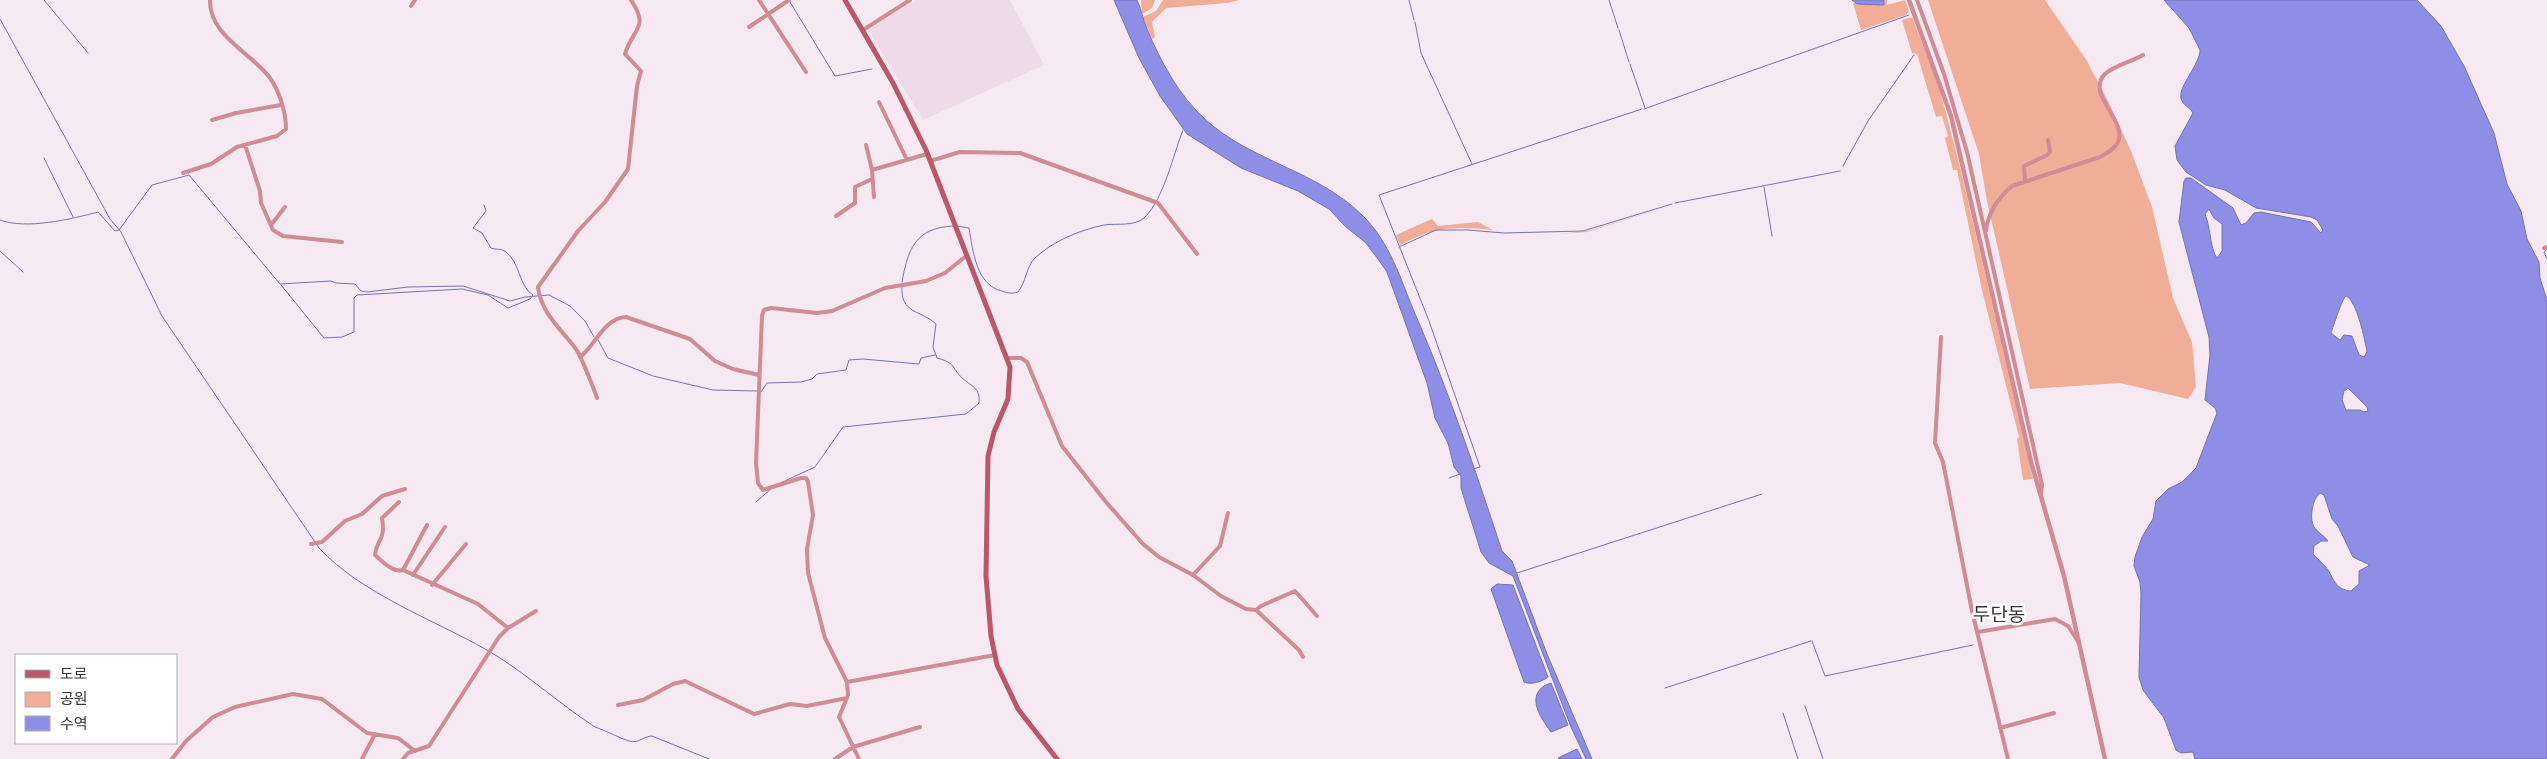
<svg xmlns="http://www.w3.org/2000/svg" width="2547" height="759" font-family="'PT Sans','Noto Sans KR',sans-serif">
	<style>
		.built { fill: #efdbe7 }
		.green { fill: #f0ad97 }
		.water { fill: #8e8ee7; stroke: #7472b2; fill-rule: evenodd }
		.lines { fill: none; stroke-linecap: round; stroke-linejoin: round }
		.stream { stroke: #7472b2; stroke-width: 1 }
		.minor { stroke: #d08b94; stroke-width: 4 }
		.tertiary { stroke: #d08b94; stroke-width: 4.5 }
		.secondary { stroke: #bb576a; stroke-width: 5 }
		.labels { text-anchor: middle; stroke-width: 5; stroke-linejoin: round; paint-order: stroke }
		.quarter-label { font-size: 19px; fill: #373235; stroke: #fff }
	</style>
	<rect width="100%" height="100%" fill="#f6e9f1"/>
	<path class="built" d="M915 0H1010L1044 65 923 120 868 30Z"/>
	<path class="green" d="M1141 0H1155L1152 8 1142 14Z
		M1163 0H1239L1227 3 1166 8 1152 22 1155 37 1152 39 1143 17 1156 11Z
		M1884 0H1887V5L1905 0 1909 11 1906 15 1861 30 1853 3 1884 5Z
		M1928 0H2045L2087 61 2108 101 2131 151 2152 207 2173 298 2192 342 2196 387 2188 399 2120 383 2030 389 1987 201 1979 154Z
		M1912 17 1939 87 1960 167 2033 479 2023 480 2017 439 2019 437 1982 290 1957 170H1953L1945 138 1948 136 1942 116 1936 117 1917 54 1912 53 1902 20Z
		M1673 205 1587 232 1559 234 1588 231Z
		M1432 219 1438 226 1478 222 1493 230C1454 226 1435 226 1400 245L1396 235Z"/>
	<path class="water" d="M1114 0H1137C1141 9 1143 19 1147 29 1161 62 1179 96 1206 120 1251 161 1317 171 1361 214 1391 243 1400 279 1416 316 1449 392 1476 472 1502 551L1512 561 1547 654 1592 759H1586L1571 727 1513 576 1489 563 1481 552 1461 488V476L1454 467 1448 443 1435 418 1427 383 1387 272 1378 259 1365 242 1346 227 1329 209 1298 191 1241 168 1187 134 1160 96 1139 58Z
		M1852 0H1884V5L1857 4Z
		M2164 0H2417L2441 26 2464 66 2494 133 2507 184 2521 211 2527 239 2539 262 2540 278 2547 300V759H2195L2193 752 2181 753 2176 750 2164 718 2143 690 2139 677 2141 594 2140 582 2134 566 2135 557 2142 537 2153 519 2156 501 2168 489 2182 482 2196 468 2217 413 2215 408 2205 400 2210 355 2209 337 2179 222 2184 181 2186 178H2191L2233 208 2241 225 2246 223 2254 213 2261 212 2311 222 2321 233 2323 230 2317 220 2311 217 2256 208 2225 190 2206 185 2186 172 2177 160 2175 146 2193 113C2190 107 2182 105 2181 98 2178 87 2200 64 2200 50L2189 28ZM2209 209 2214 218 2222 224V251L2218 257H2216C2209 242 2211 229 2205 214ZM2346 296C2357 301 2365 340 2367 352L2364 357 2359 355 2352 336 2344 335 2340 340 2331 333C2333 327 2342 299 2346 296ZM2348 388 2367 407 2368 411 2364 412 2360 410H2346L2342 400 2344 391ZM2320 493 2324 495 2332 519 2338 526 2353 557 2370 565 2359 571V584L2351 591C2336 590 2334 580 2328 570 2324 564 2318 559 2313 554L2314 546 2321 541H2328C2325 536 2318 533 2314 527 2309 519 2312 499 2320 493Z
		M1497 584 1513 585 1548 677C1541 682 1532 685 1524 682L1491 589Z
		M1551 683 1568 725 1551 732C1539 716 1524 692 1551 683Z
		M1577 749 1582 759H1559L1558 758Z"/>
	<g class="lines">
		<path class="stream" d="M44 0 88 53
			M1409 0 1414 20
			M1609 0 1618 28
			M790 2 835 76 872 69
			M0 19 110 219 121 232 162 316 319 548C362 594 432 619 487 650 525 672 558 703 595 727 607 731 619 738 629 741 638 744 644 736 652 736L709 759
			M1415 22 1421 53 1472 164
			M1619 30 1629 62
			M1630 64 1645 108
			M1644 109 1909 15
			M44 158 73 217
			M1843 166 1868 121 1914 55
			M1764 187 1772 236
			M1675 203 1840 171
			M0 220C26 230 72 219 98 212L115 231 119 230 152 185 189 175 280 284 331 281 336 283 355 284 361 291 367 292 408 287 463 286 510 301 525 297 549 295 570 306 585 321 594 337
			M957 226 969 228C973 251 976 285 1002 291 1008 293 1012 294 1018 292 1026 282 1026 267 1035 258 1053 241 1080 230 1104 225 1117 223 1135 227 1145 217 1164 198 1173 155 1183 130
			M1399 247 1436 230H1468L1504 233 1583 231 1672 204
			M2547 249 2544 252 2547 259
			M0 251 23 272
			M902 282C908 249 915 228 953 226
			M281 285 324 338 342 337 354 332V298L357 295 462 289 488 295 508 308 530 299 533 295C519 287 520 262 506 252 501 248 496 250 491 248L482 233 473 228 486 211 484 205
			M598 340 608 358 653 376 713 390 757 391
			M761 392 767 383 801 382 812 379 817 374 846 370 849 360 863 359 919 364 921 358 935 355
			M1473 469 1480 467 1429 321 1379 195 1642 109
			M1449 478 1460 474
			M776 485 815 467 843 427 966 414 979 403C981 388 971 386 962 378 951 367 956 363 937 358L933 347 936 324C921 310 900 314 902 286
			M756 502 771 489
			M1517 573 1762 494
			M1812 641 1825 676 1973 645
			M1665 688 1811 641
			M1805 706 1823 759
			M1783 713 1798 759"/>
		<path class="minor" d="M759 0 806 72
			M1917 0 1944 74 1967 152 2042 485 2041 494
			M411 6 415 0
			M749 27 789 0
			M863 30 910 0
			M879 102 907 160
			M212 120 236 113 281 105
			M245 145 260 191 261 203 273 230 283 236 342 242
			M866 145 872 170 874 197
			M930 161 960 152 1020 153 1158 203 1197 254
			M872 170 927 154
			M183 173 211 164 237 147 277 136 286 129C286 111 278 85 265 72 245 50 209 33 210 0
			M2025 181 2024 166 2047 155 2050 152 2048 140
			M836 216 855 203V187L872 179
			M271 225 285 207
			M1986 231C1988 212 1998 198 2012 186L2100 157C2107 153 2115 149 2118 142 2128 121 2085 94 2105 74 2115 65 2131 62 2143 55
			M2544 248 2547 247
			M1941 337 1935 443 1943 462 1972 611 2008 759
			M580 357C595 346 604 318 626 317L690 339 715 361 733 369 759 375
			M1007 358H1021L1027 362 1062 446 1106 502 1143 544 1159 557 1193 575 1221 596 1246 609 1256 610 1299 650 1303 657
			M597 398C594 389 581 356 576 349 561 329 541 313 538 287L578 231 605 202 628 169 637 86 641 71 625 54C633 27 650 29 631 0
			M399 502 382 518C386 542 376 539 375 555 382 561 393 573 403 570L427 525
			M311 544 322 542 345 521 362 514 382 496 405 489
			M403 570 478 604 508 628
			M413 575 445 527
			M1193 575 1220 546 1228 513
			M432 585 466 544
			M1256 610 1261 606 1295 591 1317 616
			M1978 632 2055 619 2068 626 2079 643
			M847 682 995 655
			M618 705 643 700 673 684 685 681 754 714 790 704 807 706 847 698
			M2000 728 2054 713
			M172 759 186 741 213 717 235 707 293 694 322 699 367 733 398 738 415 751
			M362 759 375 734
			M403 759 408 753 429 746 499 637 508 628 536 611
			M835 759 853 747 920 727
			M859 759 839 717 848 695 847 682 825 638 808 573 807 549 813 515 808 482 806 478H801L763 490 758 483 756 463 762 316 764 310 771 308 817 313 832 311 885 288 926 281 945 273 966 256"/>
		<path class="tertiary" d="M1909 0 1951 116 2031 462 2064 576 2105 759"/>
		<path class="secondary" d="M845 0 893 83 926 150 1010 367 1008 399 994 432 988 456 986 576 991 636 997 665 1018 709 1057 759"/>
	</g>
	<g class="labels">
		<g class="quarter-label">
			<text x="1999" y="621">두단동</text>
		</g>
	</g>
	<rect x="15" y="654" width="162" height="90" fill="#ffffff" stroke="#afadae"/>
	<rect x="25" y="670" width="25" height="8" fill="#bb576a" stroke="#afadae"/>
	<text x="60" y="679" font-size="15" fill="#373235">도로</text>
	<rect x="25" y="692" width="25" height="15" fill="#f0ad97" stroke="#afadae"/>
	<text x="60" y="704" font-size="15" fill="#373235">공원</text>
	<rect x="25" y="716" width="25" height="15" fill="#8e8ee7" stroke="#afadae"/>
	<text x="60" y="729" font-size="15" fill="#373235">수역</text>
</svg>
